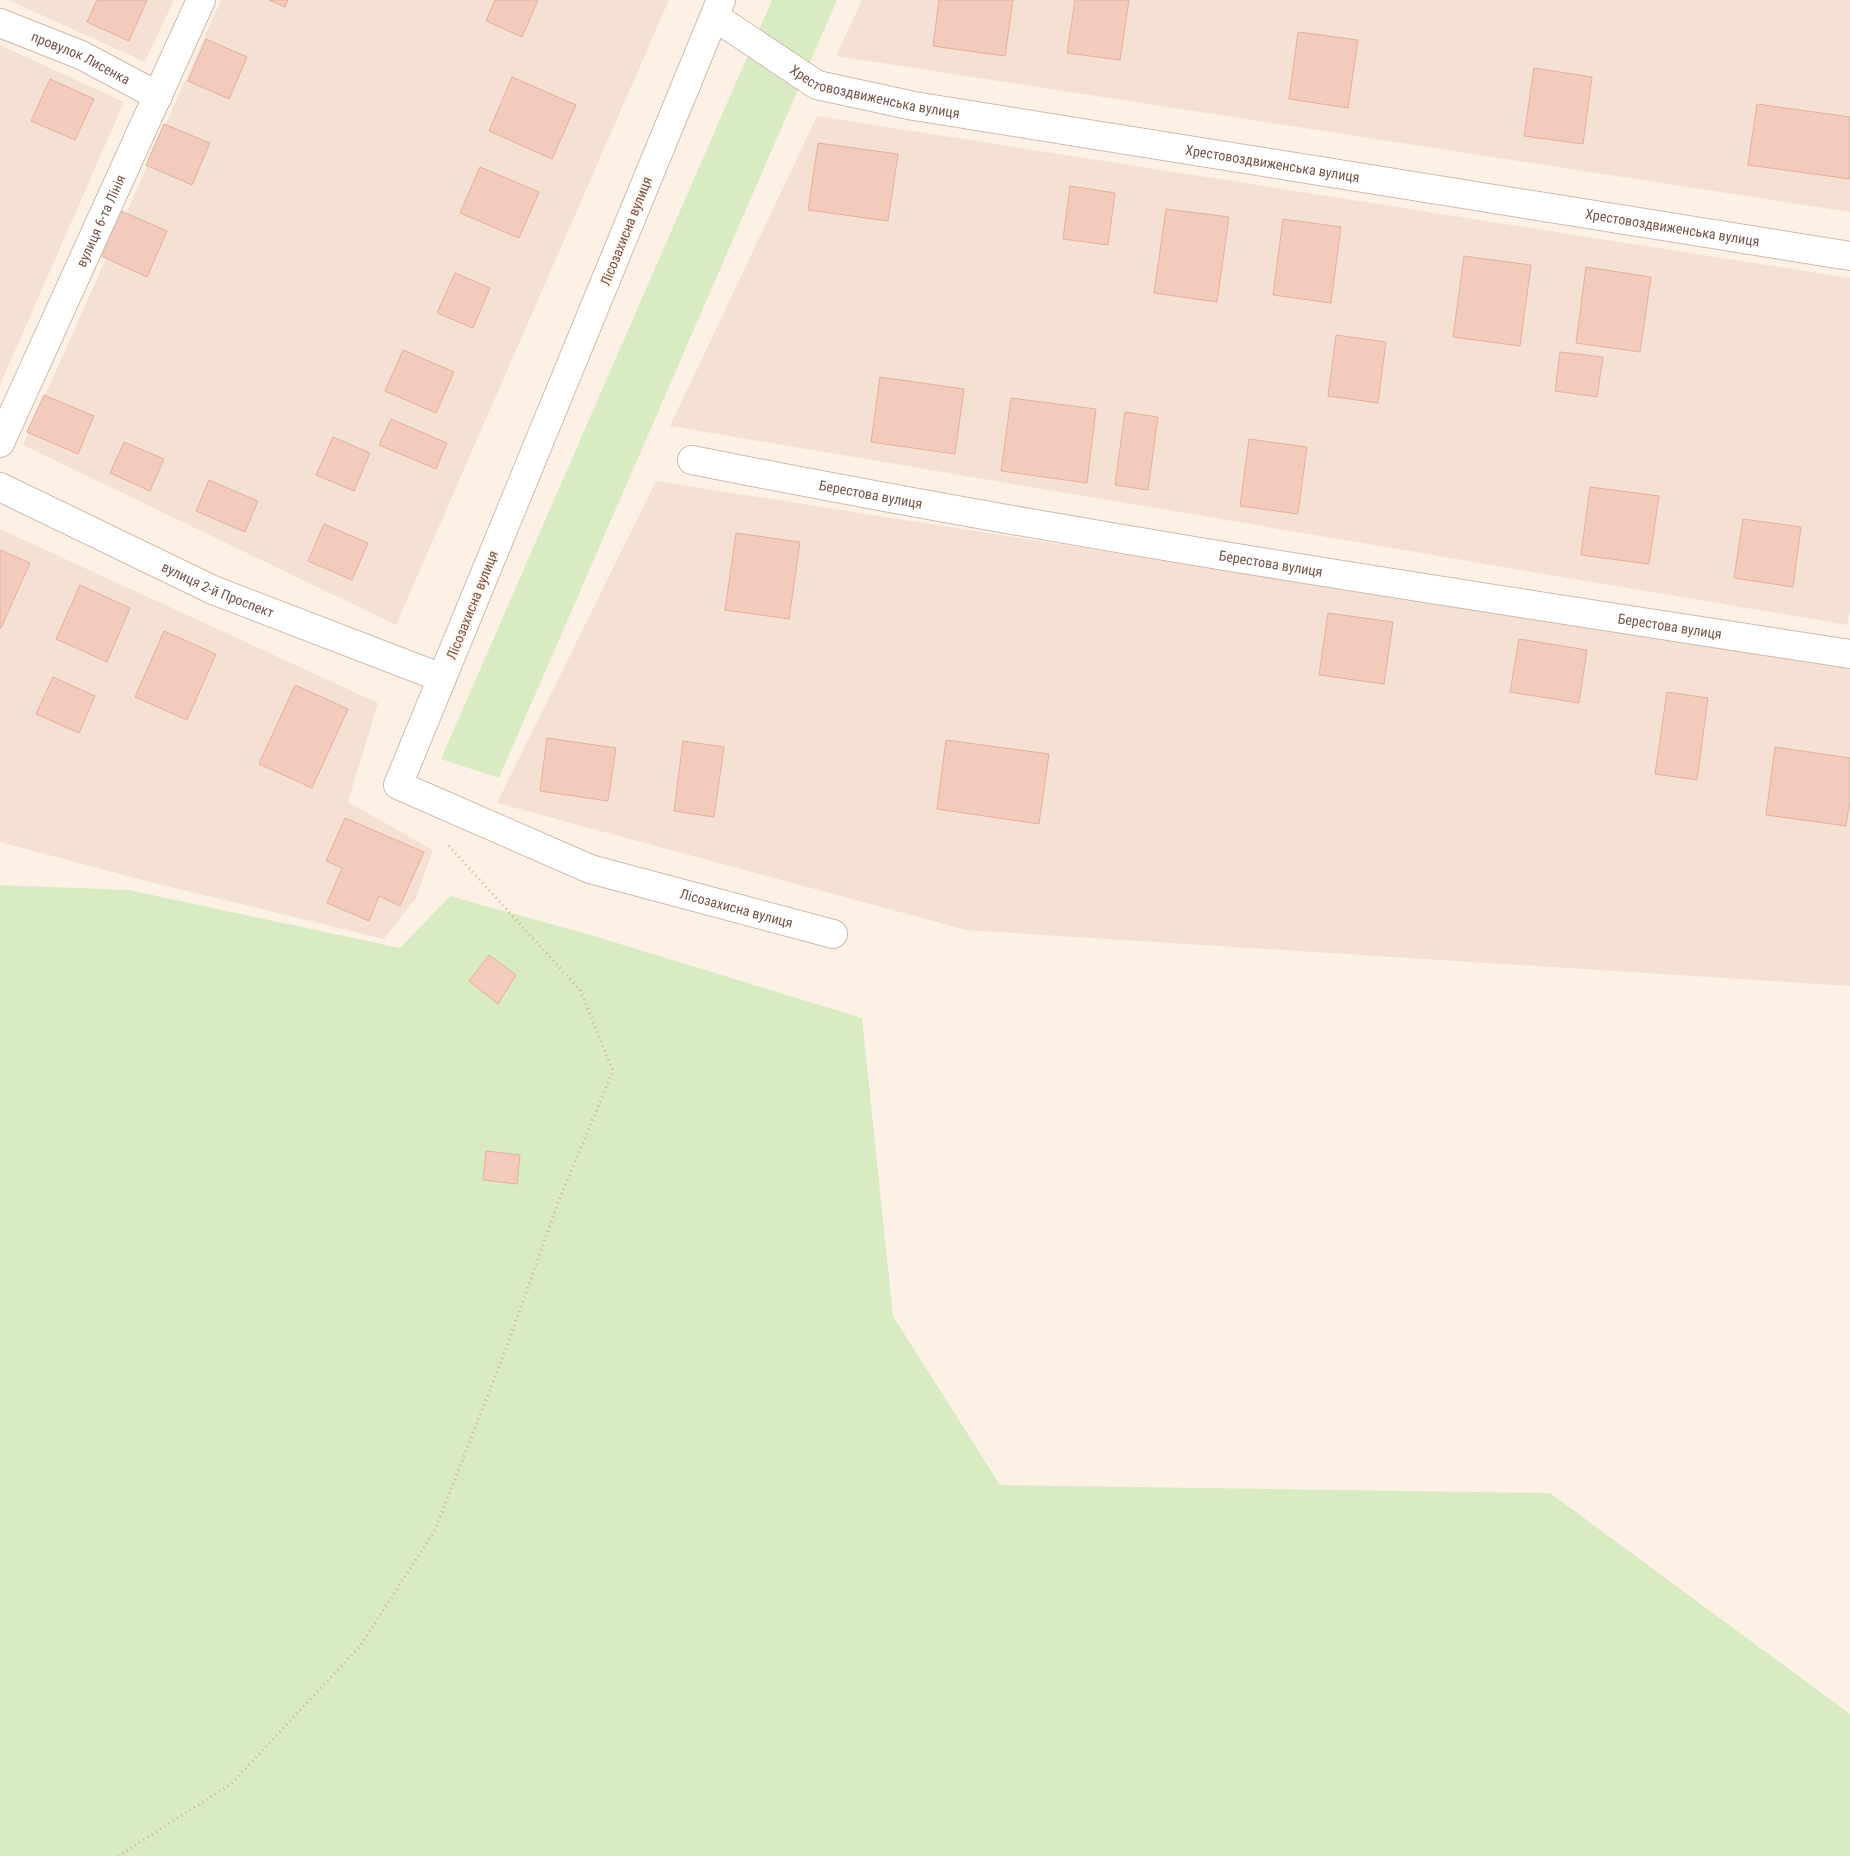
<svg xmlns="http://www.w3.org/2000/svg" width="1850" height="1856" font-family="'Roboto Condensed',sans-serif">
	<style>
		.residential { fill: #f5e1d3 }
		.green { fill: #d8ebc3 }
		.building { fill: #f3cbbc; stroke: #e6af9c }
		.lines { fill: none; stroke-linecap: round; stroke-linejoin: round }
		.minor-casing { stroke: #d1b9ad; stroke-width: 30 }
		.path { stroke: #d8ae9f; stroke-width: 3; stroke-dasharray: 1 4; stroke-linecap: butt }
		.minor { stroke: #fff; stroke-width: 28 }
		.labels { text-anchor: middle; stroke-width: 4; stroke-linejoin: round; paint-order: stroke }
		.street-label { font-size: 14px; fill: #765449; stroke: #fff5ec }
	</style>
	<rect width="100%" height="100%" fill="#fdf1e5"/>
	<path class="residential" d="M8 0H174L145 62Z
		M221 0H669L396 625 23 445Z
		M862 0H1850V212L836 56Z
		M0 45 124 102 0 385Z
		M817 116 1850 278V611L1847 625 670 426Z
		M656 481 1850 668V986L966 930 497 803Z
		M0 529 378 703 348 802 433 850 416 898 384 939 142 880 0 842Z"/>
	<path class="green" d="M772 0H837L499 778 441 759Z
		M0 885 129 890 400 948 450 896 594 936 862 1018 893 1316 1000 1485 1550 1493 1850 1714V1856H0Z"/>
	<path class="building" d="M97 0H147L129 41 87 22Z
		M269 0H288L285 7Z
		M495 0H538L522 37 486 21Z
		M939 0H1013L1005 56 933 46Z
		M1075 0H1129L1120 60 1067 53Z
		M1298 32 1358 40 1348 108 1289 99Z
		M206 39 247 57 229 99 188 81Z
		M1534 68 1592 77 1583 144 1524 136Z
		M512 77 576 105 552 159 489 131Z
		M50 79 94 99 75 140 31 121Z
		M1757 104 1850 117V179L1748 165Z
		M164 124 210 143 192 185 146 165Z
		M818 143 898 154 888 221 808 210Z
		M480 167 539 192 519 238 460 213Z
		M1070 186 1115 193 1108 245 1063 239Z
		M1166 209 1229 217 1217 302 1154 293Z
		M121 211 167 231 147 277 101 256Z
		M1283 219 1341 227 1331 303 1273 295Z
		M1464 256 1531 265 1520 346 1453 337Z
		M1586 267 1651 277 1640 352 1576 343Z
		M455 273 490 288 473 328 437 313Z
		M1336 335 1386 342 1378 403 1328 396Z
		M403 350 454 372 436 413 385 391Z
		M1560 352 1603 357 1597 397 1555 391Z
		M880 377 964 389 955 454 871 442Z
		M44 395 94 416 78 454 27 432Z
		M1011 398 1096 409 1087 483 1001 471Z
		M1125 412 1158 417 1148 490 1115 485Z
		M391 419 447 443 436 469 379 445Z
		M333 437 370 453 354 491 316 475Z
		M1249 439 1307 447 1298 514 1240 506Z
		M124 442 164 459 150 491 110 473Z
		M209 480 258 501 245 532 196 511Z
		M1590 487 1659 496 1649 564 1581 555Z
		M1743 519 1801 527 1793 587 1734 578Z
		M324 524 368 543 352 580 308 561Z
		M736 533 800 542 789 619 725 610Z
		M0 550 30 563 1 628H0Z
		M80 585 130 608 107 662 56 639Z
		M1328 613 1393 622 1384 684 1319 675Z
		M164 631 216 654 187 720 135 697Z
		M1519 639 1587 650 1579 703 1510 692Z
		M53 677 95 696 79 733 36 714Z
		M295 685 348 709 312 788 259 764Z
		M1667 692 1708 698 1697 780 1655 774Z
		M547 738 616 748 608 801 540 791Z
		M946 740 1049 754 1039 824 937 809Z
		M683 741 724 747 714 817 674 811Z
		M1775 747 1850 758V799L1846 826 1766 815Z
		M345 818 424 852 400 906 379 896 369 921 327 903 342 868 326 861Z
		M489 955 516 975 498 1004 469 981Z
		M486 1151 520 1155 517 1184 483 1180Z"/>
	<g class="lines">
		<defs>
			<g id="minor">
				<path id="s1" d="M721 0 398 785 590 869 833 934"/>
				<path id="s2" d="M715 17 817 85 914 106 1850 256"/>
				<path id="s3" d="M0 23 81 55 158 96"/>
				<path id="s4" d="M0 443 201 0"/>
				<path id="s5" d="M692 460C1076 537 1463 594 1850 654"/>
				<path id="s6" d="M0 487 213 590 442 678"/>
			</g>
		</defs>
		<use href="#minor" class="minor-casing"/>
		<path class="path" d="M118 1856 231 1784 360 1646 435 1530 507 1346 559 1200 613 1071 580 990 448 845"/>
		<use href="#minor" class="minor"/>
	</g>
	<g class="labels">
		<g class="street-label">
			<text dy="5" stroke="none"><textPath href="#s3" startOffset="88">провулок Лисенка</textPath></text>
			<text dy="5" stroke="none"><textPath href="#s2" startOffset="180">Хрестовоздвиженська вулиця</textPath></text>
			<text dy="5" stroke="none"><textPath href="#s2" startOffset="585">Хрестовоздвиженська вулиця</textPath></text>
			<text dy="5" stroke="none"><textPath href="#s4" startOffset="244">вулиця 6-та Лінія</textPath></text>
			<text dy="5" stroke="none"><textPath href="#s2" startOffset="990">Хрестовоздвиженська вулиця</textPath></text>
			<text transform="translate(626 231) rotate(-68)" y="5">Лісозахисна вулиця</text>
			<text dy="5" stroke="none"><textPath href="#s5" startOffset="182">Берестова вулиця</textPath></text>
			<text dy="5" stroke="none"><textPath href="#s5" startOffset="588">Берестова вулиця</textPath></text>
			<text dy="5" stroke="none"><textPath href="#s6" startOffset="241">вулиця 2-й Проспект</textPath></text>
			<text transform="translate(472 605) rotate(-68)" y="5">Лісозахисна вулиця</text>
			<text dy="5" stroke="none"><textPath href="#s5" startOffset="992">Берестова вулиця</textPath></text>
			<text dy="5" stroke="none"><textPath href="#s1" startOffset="1210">Лісозахисна вулиця</textPath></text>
		</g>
	</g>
</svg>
